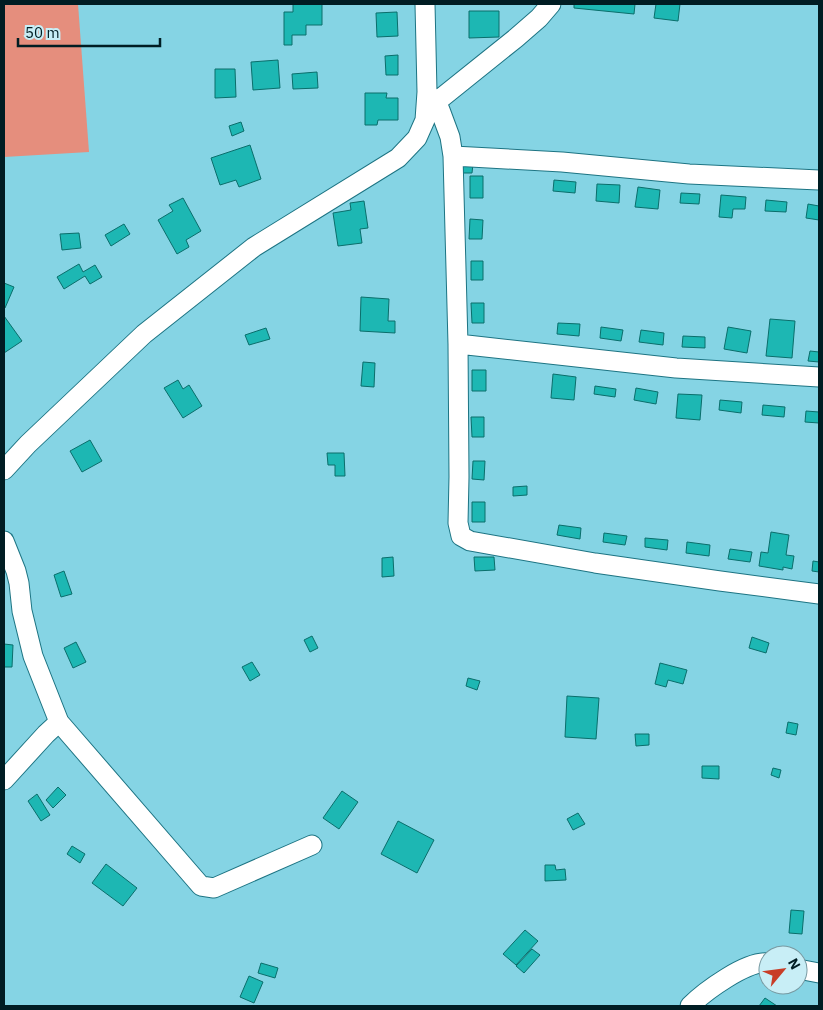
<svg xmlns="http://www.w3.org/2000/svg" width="823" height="1010" font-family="'IBM Plex Sans',sans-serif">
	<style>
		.green { fill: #e58e7d }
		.building { fill: #1db7b3; stroke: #0a6e6b }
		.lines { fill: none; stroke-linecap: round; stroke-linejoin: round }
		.minor-casing { stroke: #1d7483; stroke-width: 21 }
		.minor { stroke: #fff; stroke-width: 19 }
	</style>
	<rect width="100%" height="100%" fill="#85d4e4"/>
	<path class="green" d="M4 4H78L89 152 4 157Z"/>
	<path class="building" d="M293 4H322V25H306V35H292V45H284V12H293Z
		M574 4H635L634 14 574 8Z
		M656 4H680L678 21 654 18Z
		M469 11H499V37L469 38Z
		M397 12 398 36 377 37 376 13Z
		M398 55V75H386L385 56Z
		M278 60 280 88 253 90 251 62Z
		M215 69H235L236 97 215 98Z
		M317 72 318 88 293 89 292 74Z
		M365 93H387L386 98H398V120H378L377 125H365Z
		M241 122 244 131 232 136 229 126Z
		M250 145 261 179 239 187 236 180 220 185 211 158Z
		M462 164H473L472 173H461Z
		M470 176H483V198H470Z
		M554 180 576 182 575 193 553 191Z
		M597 184 620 185 619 203 596 201Z
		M638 187 660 190 658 209 635 207Z
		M681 193 700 194 699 204 680 203Z
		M721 195 746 197 745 209H733L732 218 719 217Z
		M183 198 201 231 186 240 189 247 177 254 158 220 173 211 169 205Z
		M766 200 787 202 786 212 765 211Z
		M364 201 368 228 360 229 362 243 338 246 333 213 351 210 350 203Z
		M808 204 819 206V220L806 218Z
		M470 219 483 220 482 239H469Z
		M124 224 130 234 111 246 105 235Z
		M79 233 81 248 62 250 60 234Z
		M471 261H483V280H471Z
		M79 264 83 272 95 265 102 277 90 284 85 276 64 289 57 277Z
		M4 283 14 287 5 308 4 307Z
		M361 297 389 299 388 321H395V333L360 331Z
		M471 303H484V323H472Z
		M4 316 22 341 4 353Z
		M770 319 795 321 792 358 766 356Z
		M558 323 580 324 579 336 557 334Z
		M601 327 623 330 621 341 600 338Z
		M728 327 751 331 747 353 724 349Z
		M266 328 270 339 249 345 245 335Z
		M641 330 664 333 663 345 639 342Z
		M683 336 705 337V348L682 347Z
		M810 351 819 352V362L808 361Z
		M363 362 375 363 374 387 361 386Z
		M472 370H486V391H472Z
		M553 374 576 377 574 400 551 398Z
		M178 380 183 389 189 385 202 406 183 418 164 388Z
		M595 386 616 389 615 397 594 394Z
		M636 388 658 392 656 404 634 400Z
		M678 394 702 395 700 420 676 418Z
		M720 400 742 402 741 413 719 410Z
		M763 405 785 407 784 417 762 415Z
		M806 411 819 412V423L805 422Z
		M471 417H484V437H472Z
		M90 440 102 461 82 472 70 451Z
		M327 453H344L345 476H335V465H328Z
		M473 461H485L484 480 472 479Z
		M527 486V495L513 496V487Z
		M472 502H485V522H472Z
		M559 525 581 528 580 539 557 535Z
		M771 532 789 535 786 555 794 556 792 569 783 567V570L759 566 761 552 768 553Z
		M604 533 627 536 625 545 603 542Z
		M645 538 668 540 667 550 645 547Z
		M687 542 710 545 709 556 686 553Z
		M730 549 752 552 750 562 728 559Z
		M393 557 394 576 382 577V558Z
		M474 557H494L495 570 475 571Z
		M813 561 819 562V572L812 571Z
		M64 571 72 594 61 597 54 575Z
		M312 636 318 648 310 652 304 640Z
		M752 637 769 643 766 653 749 648Z
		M76 642 86 662 73 668 64 648Z
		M4 644 13 645 12 667H4Z
		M252 662 260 675 250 681 242 667Z
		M660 663 687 670 683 684 668 680 666 687 655 684Z
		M468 678 480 681 477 690 466 686Z
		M567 696 599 698 596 739 565 737Z
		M788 722 798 724 796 735 786 733Z
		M635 734H649V745L636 746Z
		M702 766H719V779L702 778Z
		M773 768 781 770 779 778 771 775Z
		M58 787 66 795 53 808 46 800Z
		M342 791 358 802 339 829 323 818Z
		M37 794 50 815 41 821 28 801Z
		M578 813 585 824 573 830 567 819Z
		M398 821 434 840 417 873 381 854Z
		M72 846 85 854 80 863 67 854Z
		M106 864 137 888 123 906 92 883Z
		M545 865H555L556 870 565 869 566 880 545 881Z
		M791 910 804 911 802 934 789 933Z
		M525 930 538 941 516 965 503 954Z
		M532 949 540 955 524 973 516 966Z
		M261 963 278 968 275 978 258 973Z
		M249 976 263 982 254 1003 240 997Z
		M765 998 777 1006H759Z"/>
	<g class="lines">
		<defs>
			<path id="minor" d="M427 92 440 110 450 137 453 156 458 344 459 477 458 523 461 536 470 541 595 563 720 581 819 594
				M435 103 516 38 539 18 551 4
				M453 156 562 162 689 174 819 180
				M458 344 676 368 819 377
				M4 470 28 444 144 334 254 247 398 158 417 138 425 120 427 92 425 4
				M4 541 16 571 19 583 22 611 33 656 59 722 46 734 4 780
				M59 722 201 886 214 888 312 845
				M798 969 819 973
				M690 1006C704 992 747 960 768 963"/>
		</defs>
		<use href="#minor" class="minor-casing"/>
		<use href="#minor" class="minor"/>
	</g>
	<rect width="823" height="1010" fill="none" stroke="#001d23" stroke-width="10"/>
	<g transform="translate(783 970) rotate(61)"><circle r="24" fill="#c8eef6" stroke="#789aa2"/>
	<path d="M0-4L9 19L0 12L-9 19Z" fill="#c83d27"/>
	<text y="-8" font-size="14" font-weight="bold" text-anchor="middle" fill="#001d23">N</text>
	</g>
	<path d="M18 38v8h142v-8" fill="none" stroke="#001d23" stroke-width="2.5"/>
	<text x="25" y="38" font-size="15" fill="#001d23" stroke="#c8eef6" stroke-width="4" paint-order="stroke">50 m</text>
</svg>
